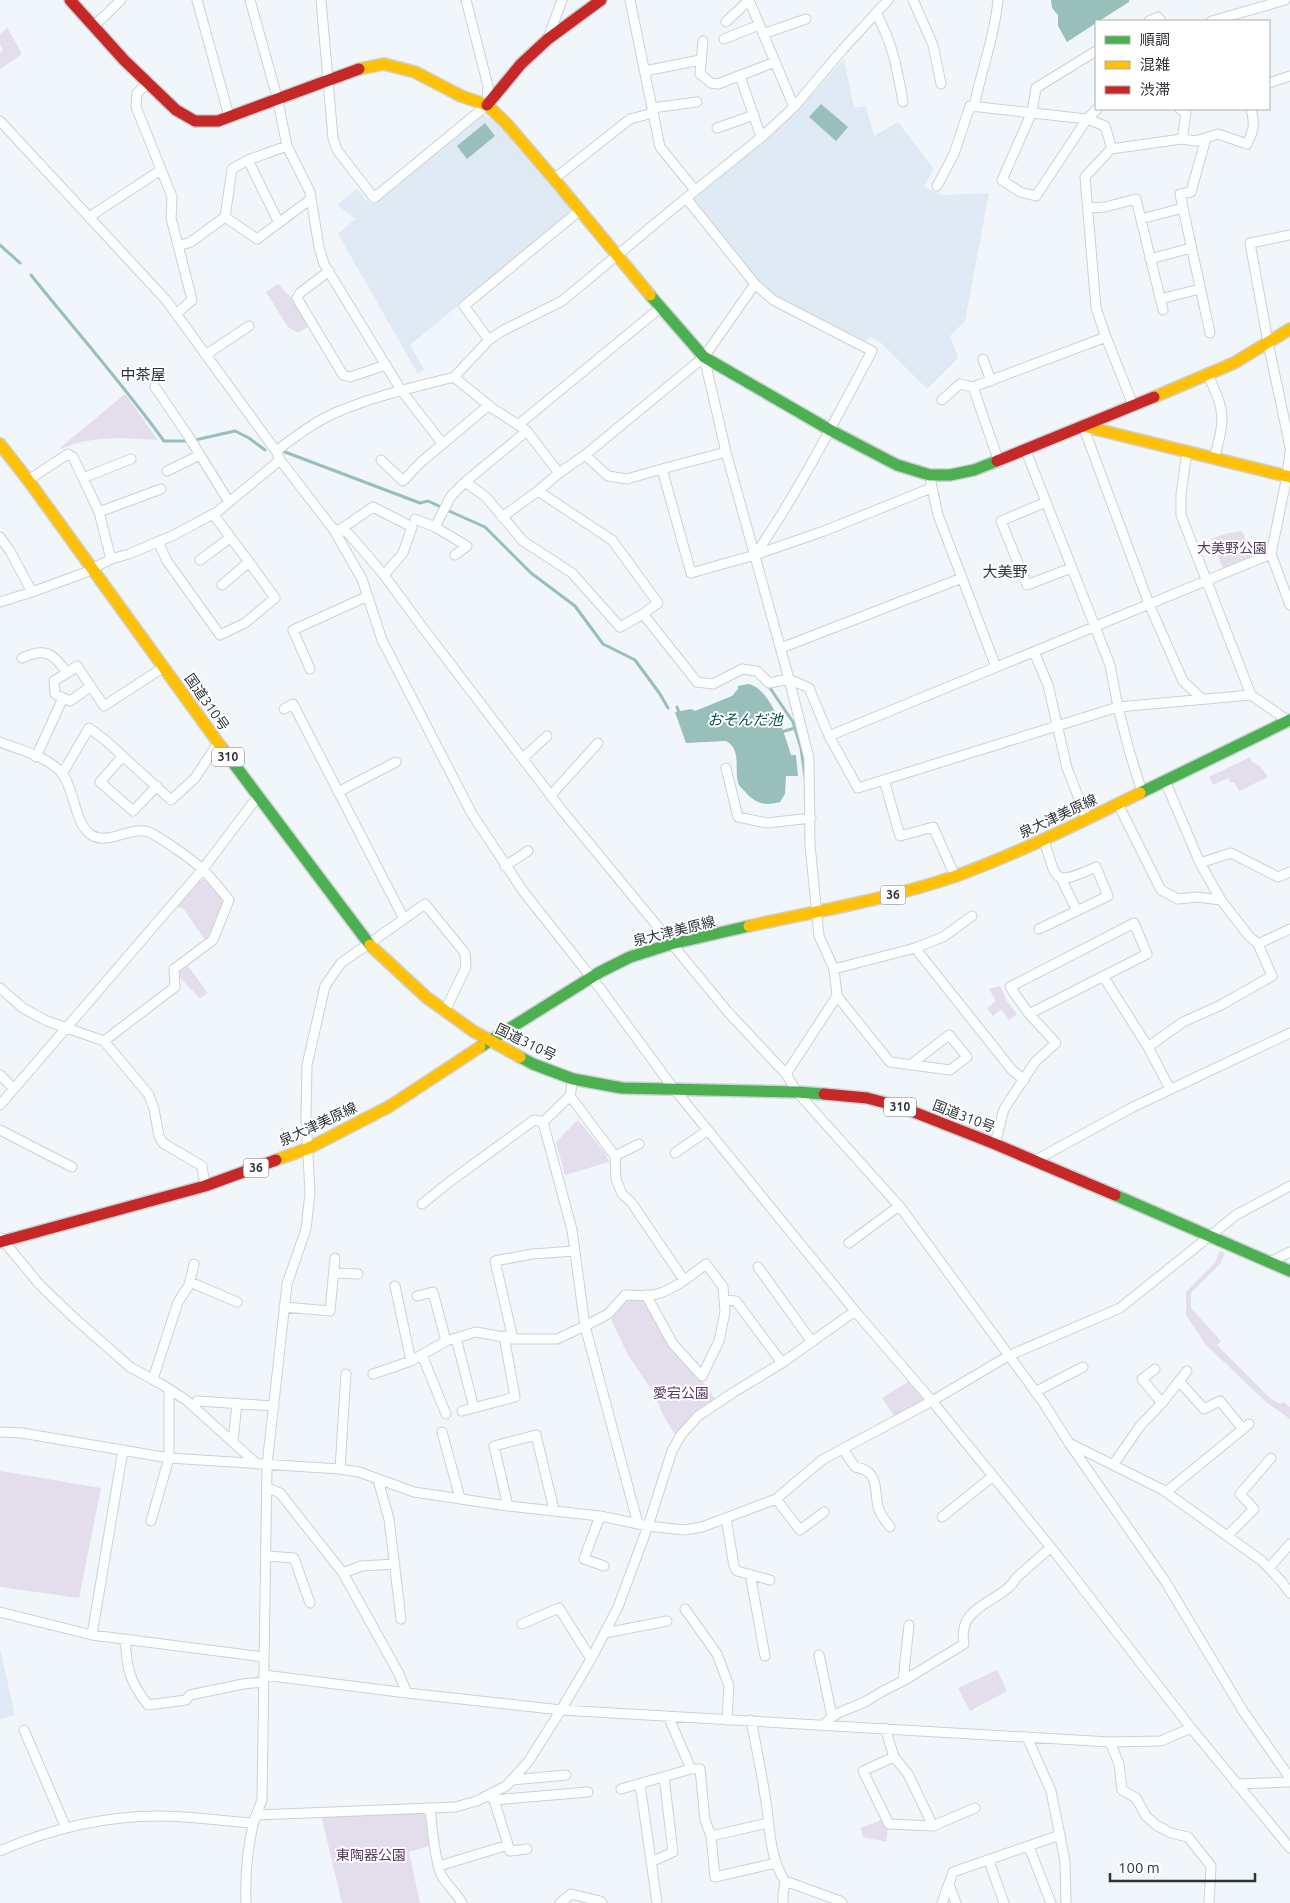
<svg xmlns="http://www.w3.org/2000/svg" width="1290" height="1903" font-family="Ubuntu,'Noto Sans JP',sans-serif">
	<style>
		.built { fill: #e0eaf4 }
		.green { fill: #e4ddec }
		.water { fill: #98bfba }
		.lines { fill: none; stroke-linecap: round; stroke-linejoin: round }
		.stream { stroke: #98bfba; stroke-width: 3 }
		.street-casing { stroke: #ccd1d5; stroke-width: 11 }
		.fast-casing { stroke: #ccd1d5; stroke-width: 14 }
		.slow-casing { stroke: #ccd1d5; stroke-width: 14 }
		.jam-casing { stroke: #ccd1d5; stroke-width: 14 }
		.street { stroke: #fdfefe; stroke-width: 9 }
		.fast { stroke: #4caf50; stroke-width: 11 }
		.slow { stroke: #ffc107; stroke-width: 11 }
		.jam { stroke: #c62828; stroke-width: 11 }
		.labels { text-anchor: middle; stroke-width: 4; stroke-linejoin: round; paint-order: stroke }
		.shield { fill: #fff; stroke: #6d7074; stroke-width: 1 }
		.shield-label { font-size: 12px; font-weight: bold; fill: #2e3338 }
		.park-label { font-size: 14px; fill: #573565; stroke: #fff }
		.street-label { font-size: 14px; fill: #2e3338; stroke: #fff }
		.neighbourhood-label { font-size: 15px; fill: #2e3338; stroke: #fff }
		.water-label { font-size: 15px; font-style: italic; fill: #01544b; stroke: #fff }
	</style>
	<rect width="100%" height="100%" fill="#f1f6fa"/>
	<path class="built" d="M844 59 854 108 866 106 874 136 898 122 934 169 924 186 941 195 989 193 965 321 950 336 958 358 927 389 879 341 871 337 865 341 775 295 760 282 694 202V199L759 145 811 95Z
		M483 114 495 121 571 210 570 213 410 345 424 369 418 374 338 234 355 219 337 205 357 189 371 205Z
		M0 1649 15 1715 0 1719Z"/>
	<path class="green" d="M7 27 22 54 0 69V53L3 50 0 44V35Z
		M278 284 292 298 309 326 298 333 288 327 266 292Z
		M125 394 158 440C128 438 90 435 62 449L61 447Z
		M1242 531 1252 557 1223 569 1211 539 1225 534Z
		M1250 757 1252 762 1260 766 1268 777 1239 791 1234 782 1231 783 1228 778 1213 785 1209 777Z
		M207 879C212 886 221 894 223 901 225 909 211 935 205 940L183 908 176 907 198 881Z
		M188 966 208 993 200 998 179 977 180 972Z
		M1000 986 1007 1001 1017 1014 1009 1020 1001 1009 993 1016 987 1008 996 1001 989 989Z
		M578 1120 605 1153 609 1162 565 1175 556 1142Z
		M1220 1251 1225 1253 1220 1264 1191 1293V1308L1221 1341 1217 1345 1270 1398 1280 1404 1284 1402 1290 1407V1419L1266 1402 1205 1344 1186 1315V1292L1215 1263Z
		M645 1299 716 1400 676 1437 662 1413 655 1395 628 1355 610 1317 620 1309 626 1300Z
		M911 1380 925 1398 924 1402 896 1418 882 1398Z
		M0 1471 101 1488 79 1598 0 1587Z
		M997 1670 1007 1691 970 1711 958 1688Z
		M423 1813 425 1816 429 1846 409 1852 420 1903H342L321 1815Z
		M884 1819 888 1827 886 1842 863 1837 861 1828Z"/>
	<path class="water" d="M1051 0H1129V2L1099 21H1096V23L1067 42 1058 26V15L1052 8Z
		M821 104 848 127 836 141 809 117Z
		M485 123 495 136 467 159 457 146Z
		M748 684C771 688 785 735 791 755H796L798 776H786L785 794 780 802C766 806 757 804 747 794 745 791 741 788 739 785 733 771 743 750 726 741L686 743 675 712 691 709 695 711 732 696 738 689V686Z"/>
	<g class="lines">
		<path class="stream" d="M0 245 20 263
			M31 275C75 330 122 383 164 441H186
			M195 440 235 431 249 438 265 450
			M285 452 420 503 428 501 441 507
			M449 511 485 527 531 573 575 606 603 644 635 660 660 694 668 708
			M770 688 793 722 801 748 805 777
			M677 707 680 715
			M781 732 795 728"/>
		<defs>
			<path id="street" d="M197 0 229 116
				M250 0 277 97 287 146 310 192 319 247 324 264 401 390 442 443
				M321 0 333 138 337 150 374 198 487 105 488 86 466 0
				M630 0 660 147 695 190
				M749 0 794 107
				M913 0 933 45 941 84
				M876 13C893 44 897 68 903 102
				M1149 21 1158 17 1161 21
				M1212 21 1285 0
				M726 22 749 0
				M93 27 121 0
				M763 34 806 19
				M548 38 562 0
				M724 39 759 25
				M703 41 700 74 711 83 718 84 775 62
				M1096 51 1036 88 1032 112 1002 180 1020 192 1036 196 1087 119 1097 109
				M645 71 700 60
				M740 76 761 137
				M148 83 137 93 136 107 172 197 171 218 192 300 176 314
				M1269 83 1290 76
				M974 107C981 71 995 36 998 0
				M652 108 697 102
				M1180 109 1186 114 1182 139
				M0 121 166 300 276 451 280 460 334 530 347 553 362 579 382 640 472 814 523 891 599 987 671 1085 855 1311 932 1401 1057 1555 1191 1728 1290 1848
				M717 128 754 115
				M1206 138 1191 192 1180 194 1210 333
				M248 160 279 223
				M554 179 630 119 653 113
				M937 186 954 154 970 106 1087 119 1105 126 1112 149
				M686 198 755 284 773 300 872 351C835 420 799 491 755 555
				M1088 208 1105 207 1136 199 1163 310
				M89 217 161 170
				M225 217 257 239 311 199
				M1141 219 1183 208
				M1290 235 1250 243 1268 342 1290 447
				M178 246 191 242 225 217 232 169 248 160 287 146
				M1150 259 1191 248
				M329 271 300 293 297 298 343 375 350 377 386 365
				M1160 299 1200 289
				M489 340 464 306 579 211
				M207 354 249 326
				M704 357 726 452 789 679 809 688 829 736 858 788 1118 707 1251 695 1290 722
				M983 359 991 381
				M1208 375C1226 414 1225 418 1214 459
				M454 377 489 340 502 331 562 301 686 198 764 135 794 107 843 49 888 0
				M155 387 189 437 229 502
				M942 400 960 384 973 387
				M1133 405 1106 337 1096 308 1085 177 1111 149 1182 139 1196 141 1218 134 1247 144C1254 130 1255 124 1251 109
				M518 425 660 308
				M1083 426 1149 604 1183 681 1201 698
				M527 431 465 482 486 497 523 541 572 573 620 627 643 614 658 603 612 540 538 491
				M276 451C296 436 318 419 342 410 378 395 416 387 454 377L492 408 526 430 559 473
				M1026 451 1110 665 1118 707 1129 750 1142 792
				M1187 452 1181 494V515L1251 695
				M585 455 608 476 627 479 662 469 691 573 755 555 824 531 931 488
				M381 460 403 481 420 463 489 405
				M999 462 973 387 1106 337
				M662 469 726 452
				M167 471 200 455
				M83 478 131 459
				M28 480 68 454 73 457 99 512 111 559
				M931 483 938 515 996 667
				M1046 502 1001 521 1027 585 1071 568
				M99 512 161 489
				M213 514 249 562
				M502 517 538 491 559 473 585 455 704 357 755 284
				M415 519 435 527 467 546 455 555
				M435 527 451 496 465 482
				M341 529 373 507 412 527 403 553 384 575
				M334 530 341 529 349 534 384 575 420 624 561 809 728 1012 786 1074 797 1092 901 1208 1043 1402 1069 1443 1165 1581 1243 1711 1290 1778
				M0 537 10 551 32 592
				M158 542 167 561 220 635 245 623 275 598 249 562 222 585
				M1271 554 1290 605
				M200 560 230 538
				M0 602 32 592 84 573 111 559 129 554 174 535 217 512 280 460
				M643 614 697 682 713 684 742 669 757 671 769 683 789 679 809 758 810 845 819 936 834 969 837 996 786 1074
				M781 648 962 578
				M1034 652 1048 685 1067 768 1087 819
				M22 658C46 647 53 653 67 673L77 666 104 706 164 667
				M310 669 293 630 368 596
				M67 673 54 681 55 694 70 701 90 687
				M829 736 1271 554 1287 476 1290 452
				M0 742C20 750 46 756 61 772 74 787 75 824 90 834 106 846 127 828 145 831 154 832 197 863 204 871 213 880 221 890 229 900L213 940 174 969 175 987 104 1041
				M123 756 100 782 133 811 157 786
				M36 757 63 698
				M523 758 547 736
				M726 768 738 817 767 823 811 818
				M62 774 89 728 104 739 171 800 195 778 218 743
				M884 780 900 836 933 827 955 876
				M338 792 396 762
				M551 795 598 743
				M1118 804 1161 890 1178 899 1197 897 1221 900
				M1200 863 1231 853 1278 877 1290 872
				M505 866 528 851
				M1061 878 1077 911
				M404 919 425 904 465 953 466 967 445 1011
				M1039 929 1108 896 1096 867C1053 886 1057 882 1044 840
				M1258 944 1290 929
				M915 948 1012 1070 1024 1080
				M834 969 915 948 943 937 972 916
				M1103 976 1148 1047 1170 1089
				M0 988 23 1008 47 1021 104 1041 149 1095 154 1109 159 1136 163 1143 202 1166 205 1186
				M837 996 890 1062 950 1070 967 1057 949 1035 910 1065
				M1148 1047 1183 1022 1221 1005 1272 976 1258 944 1248 935 1221 900 1200 863 1165 781
				M0 1075 14 1089
				M573 1079 570 1096 543 1122 572 1230 585 1326 638 1524
				M570 1096 615 1156 616 1179 622 1194 631 1202 684 1280
				M0 1105 203 869 258 796
				M0 1130 72 1167
				M995 1144 1004 1109 1035 1062 1056 1043 1029 1014 1010 987 1134 923 1147 954 1029 1014
				M675 1153 708 1130
				M615 1156 639 1144
				M1034 1161 1133 1107 1290 1033
				M422 1204 452 1180 534 1120 543 1122
				M1 1238 40 1285 71 1315 130 1367 161 1384 186 1400 257 1464
				M849 1243 899 1206
				M1270 1262 1290 1252
				M758 1267 812 1342
				M334 1273 358 1274
				M190 1282 237 1302
				M395 1286 411 1361
				M417 1296 433 1292 446 1341
				M724 1300 736 1301 782 1363
				M284 1307 330 1311 335 1258
				M456 1338 474 1408
				M513 1339 495 1261 532 1254 575 1251
				M422 1355 446 1414
				M1155 1369 1142 1379 1162 1403
				M373 1374 411 1361 446 1341 476 1332 513 1339H557L585 1326 608 1314 625 1295C634 1295 643 1296 652 1295 672 1292 691 1275 706 1264L723 1287 725 1312 719 1341 702 1376 673 1344 646 1295
				M153 1379 178 1302 189 1285 194 1264
				M1179 1381 1187 1371
				M1035 1392 1083 1367
				M197 1401 274 1406
				M462 1411 515 1397 504 1336
				M0 1432 22 1433 169 1458 340 1469 359 1472 414 1492 508 1506 600 1516 648 1526 684 1530 702 1527 776 1499 822 1460 932 1401 1008 1356 1120 1308 1236 1215 1290 1186
				M442 1432 460 1498
				M233 1442 237 1403
				M1071 1444 1163 1490 1262 1561 1281 1581 1290 1593
				M843 1449 855 1467C882 1471 873 1494 879 1510 881 1516 887 1522 890 1527
				M1113 1465 1140 1426 1162 1403 1179 1381 1204 1409 1220 1401 1243 1429
				M340 1469 346 1374
				M378 1480 389 1519 401 1619
				M268 1488 280 1493 343 1573 398 1672 407 1693
				M1166 1492 1249 1424
				M776 1499 800 1530 824 1512
				M508 1506 494 1446 536 1435 554 1510
				M600 1516 584 1559 604 1566
				M942 1517 993 1476
				M726 1518 734 1566 737 1571 770 1580
				M151 1521 169 1458V1389
				M1227 1536 1254 1509 1240 1494 1271 1458
				M267 1556 294 1558 310 1603
				M1269 1568 1290 1544
				M343 1573 361 1566 395 1564
				M750 1574 765 1656
				M685 1609 717 1654 729 1686 727 1720
				M0 1612 92 1635 264 1657
				M522 1624 559 1608 591 1659
				M605 1633 667 1621
				M92 1635 123 1450
				M125 1639C127 1669 129 1681 148 1705L186 1700 190 1695 243 1684 263 1682
				M819 1655 832 1716
				M264 1675 407 1693 561 1710 1110 1742 1161 1741 1191 1728
				M903 1681 964 1644C956 1604 1004 1602 1016 1578L1050 1548
				M668 1716 691 1769
				M751 1720C757 1750 763 1780 767 1809 770 1833 771 1861 785 1881L783 1893V1903
				M824 1725C837 1709 851 1710 868 1700 879 1693 890 1687 903 1681L909 1625
				M885 1728 894 1757 908 1774 933 1826
				M24 1730 66 1828
				M1027 1737 1051 1791 1065 1861 1066 1903
				M1110 1742 1119 1764 1122 1790 1136 1798 1146 1816 1156 1825 1171 1833 1188 1837 1211 1866 1209 1903
				M894 1757 863 1771 889 1824 933 1826 975 1808
				M512 1780 566 1775
				M640 1784 657 1903
				M1236 1784 1290 1782
				M621 1789 691 1769H700L705 1820 711 1836 715 1877 776 1863
				M491 1797 494 1800 510 1851 527 1849
				M494 1800 588 1792
				M430 1809C432 1825 435 1866 443 1878 449 1887 456 1893 462 1903
				M258 1815 455 1807 477 1801 506 1786 528 1762 561 1710 591 1659 618 1607 648 1526 672 1451 681 1435 698 1416 734 1392 782 1363 855 1311
				M711 1836 768 1823
				M1029 1847 1051 1903
				M0 1851C50 1829 104 1816 159 1816 190 1816 222 1821 253 1823
				M989 1861 1004 1903
				M651 1862 673 1852 664 1777
				M439 1866 508 1845
				M785 1881 840 1901 842 1903
				M949 1884 956 1903
				M246 1903C245 1877 247 1851 253 1825 255 1817 259 1808 262 1800L267 1465 287 1284 306 1229 310 1193 306 1118 307 1065 325 986 341 963 404 919 293 704 284 709
				M560 1903 571 1894 600 1901 602 1903
				M942 1903 953 1872 1060 1835"/>
			<path id="fast" d="M650 295 704 357 830 430 897 465 930 475H950L974 470 997 461
				M222 748 370 945
				M1140 793 1290 720
				M480 1047 600 972 630 957 671 944 749 926
				M520 1057 533 1064 573 1079 622 1088 797 1092 824 1094
				M1115 1195 1290 1271"/>
			<path id="slow" d="M359 69 384 64 415 72 461 96 487 105 506 123 554 179 650 295
				M1154 397 1234 363 1290 329
				M1083 426 1290 477
				M0 444 28 480 222 748
				M749 926C818 911 889 899 956 876 1019 853 1079 823 1140 793
				M370 945 426 997 473 1031 520 1057
				M276 1160 309 1148 390 1106 480 1047"/>
			<path id="jam" d="M70 0 124 60 176 110 195 121H218L359 69
				M487 105 521 64 548 39 601 0
				M997 461 1154 397
				M824 1094 867 1098 901 1107 995 1144 1115 1195
				M0 1242 205 1186 276 1160"/>
		</defs>
		<use href="#street" class="street-casing"/>
		<use href="#fast" class="fast-casing"/>
		<use href="#slow" class="slow-casing"/>
		<use href="#jam" class="jam-casing"/>
		<use href="#street" class="street"/>
		<use href="#fast" class="fast"/>
		<use href="#slow" class="slow"/>
		<use href="#jam" class="jam"/>
	</g>
	<g class="labels">
		<g class="shield">
			<rect x="212" y="747.5" width="32" height="19" rx="4"/>
			<rect x="880.5" y="885.5" width="25" height="19" rx="4"/>
			<rect x="884" y="1097.5" width="32" height="19" rx="4"/>
			<rect x="243.5" y="1158.5" width="25" height="19" rx="4"/>
		</g>
		<g class="shield-label">
			<text x="228" y="761">310</text>
			<text x="893" y="899">36</text>
			<text x="900" y="1111">310</text>
			<text x="256" y="1172">36</text>
		</g>
		<g class="park-label">
			<text x="1232" y="553">大美野公園</text>
			<text x="681" y="1398">愛宕公園</text>
			<text x="371" y="1860">東陶器公園</text>
		</g>
		<g class="street-label">
			<text transform="translate(207 702) rotate(55)" y="5">国道310号</text>
			<text transform="translate(1058 816) rotate(-25)" y="5">泉大津美原線</text>
			<text transform="translate(674 931) rotate(-14)" y="5">泉大津美原線</text>
			<text transform="translate(526 1042) rotate(26)" y="5">国道310号</text>
			<text transform="translate(964 1116) rotate(21)" y="5">国道310号</text>
			<text transform="translate(318 1124) rotate(-25)" y="5">泉大津美原線</text>
		</g>
		<g class="neighbourhood-label">
			<text x="143" y="380">中茶屋</text>
			<text x="1005" y="577">大美野</text>
		</g>
		<g class="water-label">
			<text x="745" y="725">おそんだ池</text>
		</g>
	</g>
	<rect x="1095" y="20" width="175" height="90" fill="#ffffff" stroke="#abadaf"/>
	<rect x="1105" y="36" width="25" height="8" fill="#4caf50" stroke="#abadaf"/>
	<text x="1140" y="45" font-size="15" fill="#2e3338">順調</text>
	<rect x="1105" y="61" width="25" height="8" fill="#ffc107" stroke="#abadaf"/>
	<text x="1140" y="70" font-size="15" fill="#2e3338">混雑</text>
	<rect x="1105" y="86" width="25" height="8" fill="#c62828" stroke="#abadaf"/>
	<text x="1140" y="95" font-size="15" fill="#2e3338">渋滞</text>
	<path d="M1110 1873v8h145v-8" fill="none" stroke="#2e3338" stroke-width="2.5"/>
	<text x="1118" y="1873" font-size="15" fill="#2e3338" stroke="#ffffff" stroke-width="4" paint-order="stroke">100 m</text>
</svg>
